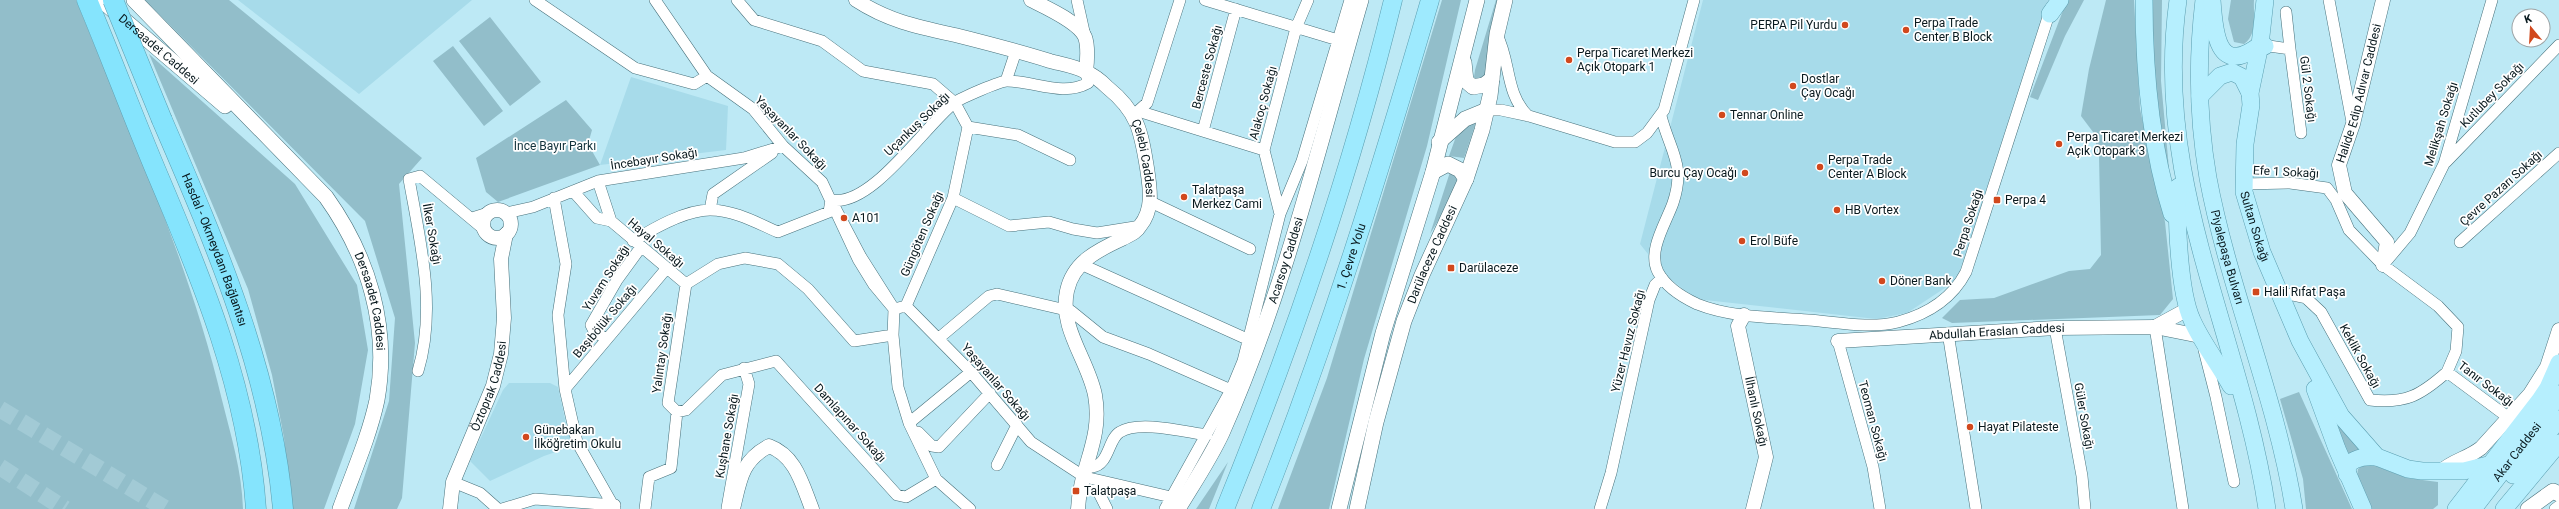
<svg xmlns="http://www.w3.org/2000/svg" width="2559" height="509" font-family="Roboto,sans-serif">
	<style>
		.built { fill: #a7dbea }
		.green { fill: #92beca }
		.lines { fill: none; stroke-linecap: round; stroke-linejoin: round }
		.primary-tunnel { stroke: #a2cad5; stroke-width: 17; stroke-dasharray: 17 8; stroke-linecap: butt }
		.minor-casing { stroke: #48717b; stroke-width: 12 }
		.tertiary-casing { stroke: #48717b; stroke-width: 15 }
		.secondary-casing { stroke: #48717b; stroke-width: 16 }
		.primary-casing { stroke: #5a9daf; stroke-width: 18 }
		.trunk-casing { stroke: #5a9daf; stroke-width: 19 }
		.motorway-casing { stroke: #5a9daf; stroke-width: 21 }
		.minor { stroke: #fff; stroke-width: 11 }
		.tertiary { stroke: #fff; stroke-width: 14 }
		.secondary { stroke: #fff; stroke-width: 15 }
		.primary { stroke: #b6effe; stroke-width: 17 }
		.trunk { stroke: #9eeafe; stroke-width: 18 }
		.motorway { stroke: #85e4fd; stroke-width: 20 }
		.motorway-bridge-casing { stroke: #5a9daf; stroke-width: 21; stroke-linecap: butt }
		.motorway-bridge { stroke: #85e4fd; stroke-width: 20 }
		.poi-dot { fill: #d1481d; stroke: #fff; stroke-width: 1.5 }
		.labels { text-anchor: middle; stroke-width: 3.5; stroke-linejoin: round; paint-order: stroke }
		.poi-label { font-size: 12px; fill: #09191e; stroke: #fff; text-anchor: start }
		.street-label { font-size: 12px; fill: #09191e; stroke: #fff }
		.park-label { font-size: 12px; fill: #11323b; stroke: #fff }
	</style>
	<rect width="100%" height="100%" fill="#bde9f5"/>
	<path class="built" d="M238 0H472L359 94Z
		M1703 0H2048L1957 280 1907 313 1876 319 1696 299 1664 274 1640 244Z
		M631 77 728 106 726 150 600 165Z
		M509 383H550L558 387 567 429 576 445 544 456 490 481 470 461 503 390Z"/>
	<path class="green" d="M0 0H76C129 131 189 261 222 400 231 436 242 471 243 509H0Z
		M145 0H229L422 158 399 184 415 343 402 498 397 509H354L389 401 395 318 365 221Z
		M1442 0H1461L1427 146 1364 359 1329 509H1278L1327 378Z
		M1496 0H1498L1489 37 1485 77 1477 80 1474 77 1475 70Z
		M2067 0H2084L2065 36 2038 100 2030 97Z
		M2106 0H2134L2140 109 2165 222 2173 299 2160 315 1952 323 1942 318 1960 300 1994 298 2069 271 2090 269 2101 255 2099 155 2093 132 2081 116 2089 69Z
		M2149 0H2162L2161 81 2169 169 2166 167 2158 124Z
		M2231 0H2254C2253 15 2258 34 2244 44L2234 42 2228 19Z
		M490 17 541 82 510 106 459 41Z
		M453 46 503 111 484 126 433 61Z
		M149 54 295 184 357 285 368 350 355 424 324 509H291L284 438 272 375 248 289Z
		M566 100 592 130 588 144 600 165 498 202 486 192 476 158Z
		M1477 119 1464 158 1449 156 1458 131Z
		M1450 172 1458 178 1457 181 1444 211 1430 234Z
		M2299 392 2352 509H2306L2303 479 2280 399Z
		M2336 425H2338L2361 449 2347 456Z
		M1228 462 1209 509H1196Z
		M2365 464 2376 466 2407 478 2438 482V505L2433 509H2372L2357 476 2358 469Z"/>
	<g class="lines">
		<path class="primary-tunnel" d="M0 409 166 509
			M0 467 65 509"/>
		<defs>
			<path id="minor" d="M535 0 635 68 694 84 707 76
				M655 0 707 76 753 109 783 146 822 182 858 259 874 285 894 309 861 257 831 200
				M737 0 754 20 822 41 863 71 933 84 955 103 968 127 953 198 906 306
				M1077 0 1085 36
				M1205 0 1338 40
				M2329 0 2352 122
				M2286 12 2290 49
				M1497 35C1511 62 1505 93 1528 116
				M2269 46 2290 49 2301 133
				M1006 81 1016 51
				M1487 110H1501L1529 116 1615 142H1635L1647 133 1664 110 1694 0
				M1138 111 1264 150
				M1138 111 1147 103 1180 0
				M1661 116C1670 151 1686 165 1673 203 1666 223 1647 251 1658 272 1666 287 1682 297 1697 304 1732 318 1772 317 1808 320 1837 322 1869 329 1898 322 1928 314 1952 299 1966 272L2051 8
				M968 127 1018 135 1070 160
				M1203 131 1236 9
				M2446 162 2559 45
				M598 181 611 221
				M2244 184 2290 183 2327 188 2336 200 2349 230 2383 265 2438 306 2458 327 2456 351 2447 372 2509 418
				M573 191 597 218 611 221 686 284
				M554 198 566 264 558 315 565 389 577 442 615 509
				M953 198 1009 226 1049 222 1073 229 1097 233 1141 226
				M831 200C871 208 924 127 954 103 961 98 1000 81 1007 81 1034 81 1063 97 1088 83L1086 72
				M1155 204 1250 249
				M710 210 713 194 772 153
				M506 213 533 207 598 181 744 158 783 146
				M1280 214 1264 150 1296 28 1308 0
				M472 218 488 213
				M633 241C654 228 685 210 710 210 734 210 757 223 778 232L829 212 831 200
				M2460 242 2559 153
				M2383 265 2410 233 2444 164 2492 0
				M1085 266 1247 339
				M686 284 668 403 677 412 686 410 722 375 776 361 897 495 906 497 936 479
				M686 284 718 264 745 258 778 264 808 289 854 341 893 335
				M2279 292 2306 298 2321 312 2370 400C2406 404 2421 395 2447 372
				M1071 311 1103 337 1149 354 1231 390 1165 509
				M2155 327 2183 509
				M2055 328 2082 476 2085 509
				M1948 333 1976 509
				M939 338 989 296 997 294 1066 310
				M606 339 594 331 591 325 617 280 641 247
				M1838 341 1873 467 1880 509
				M2204 350 2216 397 2234 482
				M418 371C437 308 420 241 409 179L420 176 486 231
				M565 389 666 269
				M1231 390 1243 361 1280 214 1302 161 1350 0
				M909 423 971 372
				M918 432 932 446 939 447 990 393
				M997 465 1017 425
				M1092 467C1109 465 1108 439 1120 432 1139 420 1185 432 1207 435
				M1089 478 1171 497
				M1096 481 1098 491 1107 509
				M453 482 480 493 498 509
				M727 508 749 384 744 368
				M502 509 535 499 615 505
				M645 509 649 477 671 468 677 412
				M970 509 936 479 909 423 898 387 893 335 894 309 906 306 971 372 1031 442 1083 476
				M1600 509 1611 473 1649 300 1655 285 1662 278
				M2555 509 2559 506"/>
			<g id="tertiary">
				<path id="s1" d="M856 0C888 21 918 27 955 35 987 43 1018 51 1050 61 1061 64 1075 66 1086 72 1093 75 1101 81 1107 87 1138 112 1141 131 1147 168 1150 188 1154 209 1140 226 1136 233 1129 235 1122 239 1098 250 1073 262 1067 291 1059 328 1088 360 1095 395 1103 440 1080 466 1078 509"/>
				<path d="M1031 0C1045 7 1079 22 1085 37 1088 45 1087 63 1086 72"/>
				<circle cx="497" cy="224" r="14"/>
				<path id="s2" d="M2383 265 2387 242 2345 193 2339 165 2353 124 2383 0"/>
				<path id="s3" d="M1744 315 1738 326 1766 457 1753 509"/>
				<path d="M2155 327 2188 309"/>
				<path id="s4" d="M1838 341 2055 328 2155 327 2200 336"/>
				<path d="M2440 472C2453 460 2467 459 2481 448L2530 394 2547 367 2559 330"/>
				<path id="s5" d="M450 509 453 482 493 386 501 354 504 318 501 259 506 234"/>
				<path d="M733 509C740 480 741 461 769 446 796 456 802 484 812 509"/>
			</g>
			<g id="secondary">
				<path id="s6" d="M101 0 225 106"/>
				<path id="s7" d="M134 0 326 197C368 256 390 326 377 400 369 437 353 473 340 509"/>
				<path d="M1464 62 1466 81 1473 87 1484 85 1492 79"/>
				<path d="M1439 142 1465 119 1487 110"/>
				<path d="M1433 172 1448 164 1460 170 1466 179"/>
				<path id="s8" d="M1178 509C1193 484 1210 459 1222 433 1284 294 1319 145 1361 0"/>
				<path d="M1339 509 1383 333 1433 172 1477 0"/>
				<path id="s9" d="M1357 509 1376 422 1404 321 1422 275 1466 179 1482 130 1490 96 1497 34 1505 0"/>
				<path d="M2528 509 2553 491 2559 494"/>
			</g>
			<g id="primary">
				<path d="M2144 0C2144 72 2150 145 2172 214"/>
				<path d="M2178 0C2152 184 2241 334 2267 509"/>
				<path id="s10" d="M2204 0C2197 58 2198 120 2208 178 2229 290 2276 396 2294 509"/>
				<path d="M2212 0C2214 31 2217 78 2260 45L2265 46"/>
				<path id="s11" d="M2265 0 2260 45 2250 93 2251 105 2245 144 2244 192 2262 252 2300 341 2341 416 2377 457 2408 469 2422 471H2464L2488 465"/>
				<path d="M2050 14 2060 0"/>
				<path d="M2200 96 2220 76 2232 72 2242 77 2250 93"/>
				<path d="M2178 187C2176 219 2179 292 2192 320 2202 343 2219 364 2231 386"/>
				<path d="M2315 389 2337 449 2363 509"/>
				<path d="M2347 474 2348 464C2358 457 2366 456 2377 457"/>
				<path d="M2513 475 2559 419"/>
				<path d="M2456 509 2540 400 2548 388 2559 363"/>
				<path id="s12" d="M2473 509 2544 417 2559 394"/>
				<path d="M2504 509 2559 443"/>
			</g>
			<g id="trunk">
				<path d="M1225 509C1292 344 1351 173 1393 0"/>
				<path id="s13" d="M1261 509C1327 342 1380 172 1430 0"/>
			</g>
			<g id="motorway">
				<path d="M87 0C111 57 132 114 156 171 202 279 248 390 256 509"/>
				<path id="s14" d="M162 120C216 245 271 372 283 509"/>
			</g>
		</defs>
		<use href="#minor" class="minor-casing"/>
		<use href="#tertiary" class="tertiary-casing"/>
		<use href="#secondary" class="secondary-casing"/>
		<use href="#primary" class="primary-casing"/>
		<use href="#trunk" class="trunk-casing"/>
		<use href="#motorway" class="motorway-casing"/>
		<use href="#minor" class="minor"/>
		<use href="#tertiary" class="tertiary"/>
		<use href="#secondary" class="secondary"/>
		<use href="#primary" class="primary"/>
		<use href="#trunk" class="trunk"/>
		<use href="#motorway" class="motorway"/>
		<defs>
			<path id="motorway-bridge" d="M113 0 162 120"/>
		</defs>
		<use href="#motorway-bridge" class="motorway-bridge-casing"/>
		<use href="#motorway-bridge" class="motorway-bridge"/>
	</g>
	<g class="poi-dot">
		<circle cx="1845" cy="25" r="4"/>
		<circle cx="1906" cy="30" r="4"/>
		<circle cx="1569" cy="60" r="4"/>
		<circle cx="1793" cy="86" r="4"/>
		<circle cx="1722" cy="115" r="4"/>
		<circle cx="2059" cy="144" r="4"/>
		<circle cx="1820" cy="167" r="4"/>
		<circle cx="1745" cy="173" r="4"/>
		<circle cx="1184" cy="197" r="4"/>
		<rect x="1993" y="196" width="8" height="8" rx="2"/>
		<circle cx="1837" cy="210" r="4"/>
		<circle cx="844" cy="218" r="4"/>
		<circle cx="1742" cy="241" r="4"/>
		<rect x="1447" y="264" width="8" height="8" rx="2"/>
		<circle cx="1882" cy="281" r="4"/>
		<rect x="2252" y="288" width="8" height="8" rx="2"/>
		<circle cx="1970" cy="427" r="4"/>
		<circle cx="526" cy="437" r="4"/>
		<rect x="1072" y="487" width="8" height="8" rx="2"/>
	</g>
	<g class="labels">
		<g class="poi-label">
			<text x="1914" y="27">Perpa Trade<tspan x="1914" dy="14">Center B Block</tspan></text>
			<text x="1837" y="29" text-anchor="end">PERPA Pil Yurdu</text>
			<text x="1577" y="57">Perpa Ticaret Merkezi<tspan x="1577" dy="14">Açık Otopark 1</tspan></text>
			<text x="1801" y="83">Dostlar<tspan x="1801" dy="14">Çay Ocağı</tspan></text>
			<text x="1730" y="119">Tennar Online</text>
			<text x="2067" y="141">Perpa Ticaret Merkezi<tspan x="2067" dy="14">Açık Otopark 3</tspan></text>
			<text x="1828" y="164">Perpa Trade<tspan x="1828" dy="14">Center A Block</tspan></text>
			<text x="1737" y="177" text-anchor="end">Burcu Çay Ocağı</text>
			<text x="1192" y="194">Talatpaşa<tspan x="1192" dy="14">Merkez Cami</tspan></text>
			<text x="2005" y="204">Perpa 4</text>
			<text x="1845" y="214">HB Vortex</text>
			<text x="852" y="222">A101</text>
			<text x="1750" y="245">Erol Büfe</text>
			<text x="1459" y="272">Darülaceze</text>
			<text x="1890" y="285">Döner Bank</text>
			<text x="2264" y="296">Halil Rıfat Paşa</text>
			<text x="1978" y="431">Hayat Pilateste</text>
			<text x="534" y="434">Günebakan<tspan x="534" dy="14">İlköğretim Okulu</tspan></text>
			<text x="1084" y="495">Talatpaşa</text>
		</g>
		<g class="street-label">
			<text dy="4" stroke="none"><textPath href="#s6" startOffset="76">Dersaadet Caddesi</textPath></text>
			<text transform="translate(1207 67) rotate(-75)" y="4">Berceste Sokağı</text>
			<text transform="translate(2308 89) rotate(83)" y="4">Gül 2 Sokağı</text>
			<text dy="4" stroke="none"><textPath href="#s2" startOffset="191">Halide Edip Adıvar Caddesi</textPath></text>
			<text transform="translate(2492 95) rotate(-46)" y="4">Kutlubey Sokağı</text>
			<text transform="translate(1263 103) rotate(-75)" y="4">Alakoç Sokağı</text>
			<text transform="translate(917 124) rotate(-44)" y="4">Uçankuş Sokağı</text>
			<text transform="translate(2441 124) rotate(-73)" y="4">Melikşah Sokağı</text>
			<text transform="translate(791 133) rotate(46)" y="4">Yaşayanlar Sokağı</text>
			<text transform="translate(654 159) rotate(-9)" y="4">İncebayır Sokağı</text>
			<text dy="4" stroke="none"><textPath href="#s1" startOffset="351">Çelebi Caddesi</textPath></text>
			<text transform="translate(2286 172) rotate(3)" y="4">Efe 1 Sokağı</text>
			<text transform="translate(2501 188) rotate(-42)" y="4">Çevre Pazarı Sokağı</text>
			<text transform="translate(1968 223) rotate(-72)" y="4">Perpa Sokağı</text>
			<text dy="4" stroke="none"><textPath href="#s11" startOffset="230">Sultan Sokağı</textPath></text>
			<text transform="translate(432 234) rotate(80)" y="4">İlker Sokağı</text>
			<text transform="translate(922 234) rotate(-67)" y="4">Güngöten Sokağı</text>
			<text transform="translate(656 243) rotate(40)" y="4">Hayal Sokağı</text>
			<text dy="4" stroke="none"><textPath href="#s14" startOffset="140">Hasdal - Okmeydanı Bağlantısı</textPath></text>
			<text dy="4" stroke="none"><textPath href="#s9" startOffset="266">Darülaceze Caddesi</textPath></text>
			<text dy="4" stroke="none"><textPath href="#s13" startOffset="268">1. Çevre Yolu</textPath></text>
			<text dy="4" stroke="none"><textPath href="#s10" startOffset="260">Piyalepaşa Bulvarı</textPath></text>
			<text dy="4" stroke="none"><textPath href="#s8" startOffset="272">Acarsoy Caddesi</textPath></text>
			<text transform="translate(606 278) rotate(-57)" y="4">Yuvam Sokağı</text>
			<text dy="4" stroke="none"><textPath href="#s7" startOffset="390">Dersaadet Caddesi</textPath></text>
			<text transform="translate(605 321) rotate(-50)" y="4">Başıbölük Sokağı</text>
			<text dy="4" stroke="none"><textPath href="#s4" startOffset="159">Abdullah Eraslan Caddesi</textPath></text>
			<text transform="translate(1628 341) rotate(-76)" y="4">Yüzer Havuz Sokağı</text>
			<text transform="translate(662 353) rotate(-82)" y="4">Yalıntay Sokağı</text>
			<text transform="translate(2360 356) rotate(61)" y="4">Keklik Sokağı</text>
			<text transform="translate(996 382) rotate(49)" y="4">Yaşayanlar Sokağı</text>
			<text transform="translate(2486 384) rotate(37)" y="4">Tanır Sokağı</text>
			<text dy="4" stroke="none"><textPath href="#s5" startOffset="130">Öztoprak Caddesi</textPath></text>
			<text dy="4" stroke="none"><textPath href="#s3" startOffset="100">İlhanlı Sokağı</textPath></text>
			<text transform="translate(2084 416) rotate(80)" y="4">Güler Sokağı</text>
			<text transform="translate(1873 421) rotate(75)" y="4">Teoman Sokağı</text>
			<text transform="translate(850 423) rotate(48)" y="4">Damlapınar Sokağı</text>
			<text transform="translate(727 436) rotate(-80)" y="4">Kuşhane Sokağı</text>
			<text dy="4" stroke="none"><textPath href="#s12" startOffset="72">Akar Caddesi</textPath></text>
		</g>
		<g class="park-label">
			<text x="555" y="150">İnce Bayır Parkı</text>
		</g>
	</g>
	<g transform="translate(2531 28) rotate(342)"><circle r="19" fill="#ffffff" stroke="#9da3a5"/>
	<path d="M0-3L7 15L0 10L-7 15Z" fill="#d1481d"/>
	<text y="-6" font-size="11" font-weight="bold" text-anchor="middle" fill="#09191e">K</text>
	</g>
</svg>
